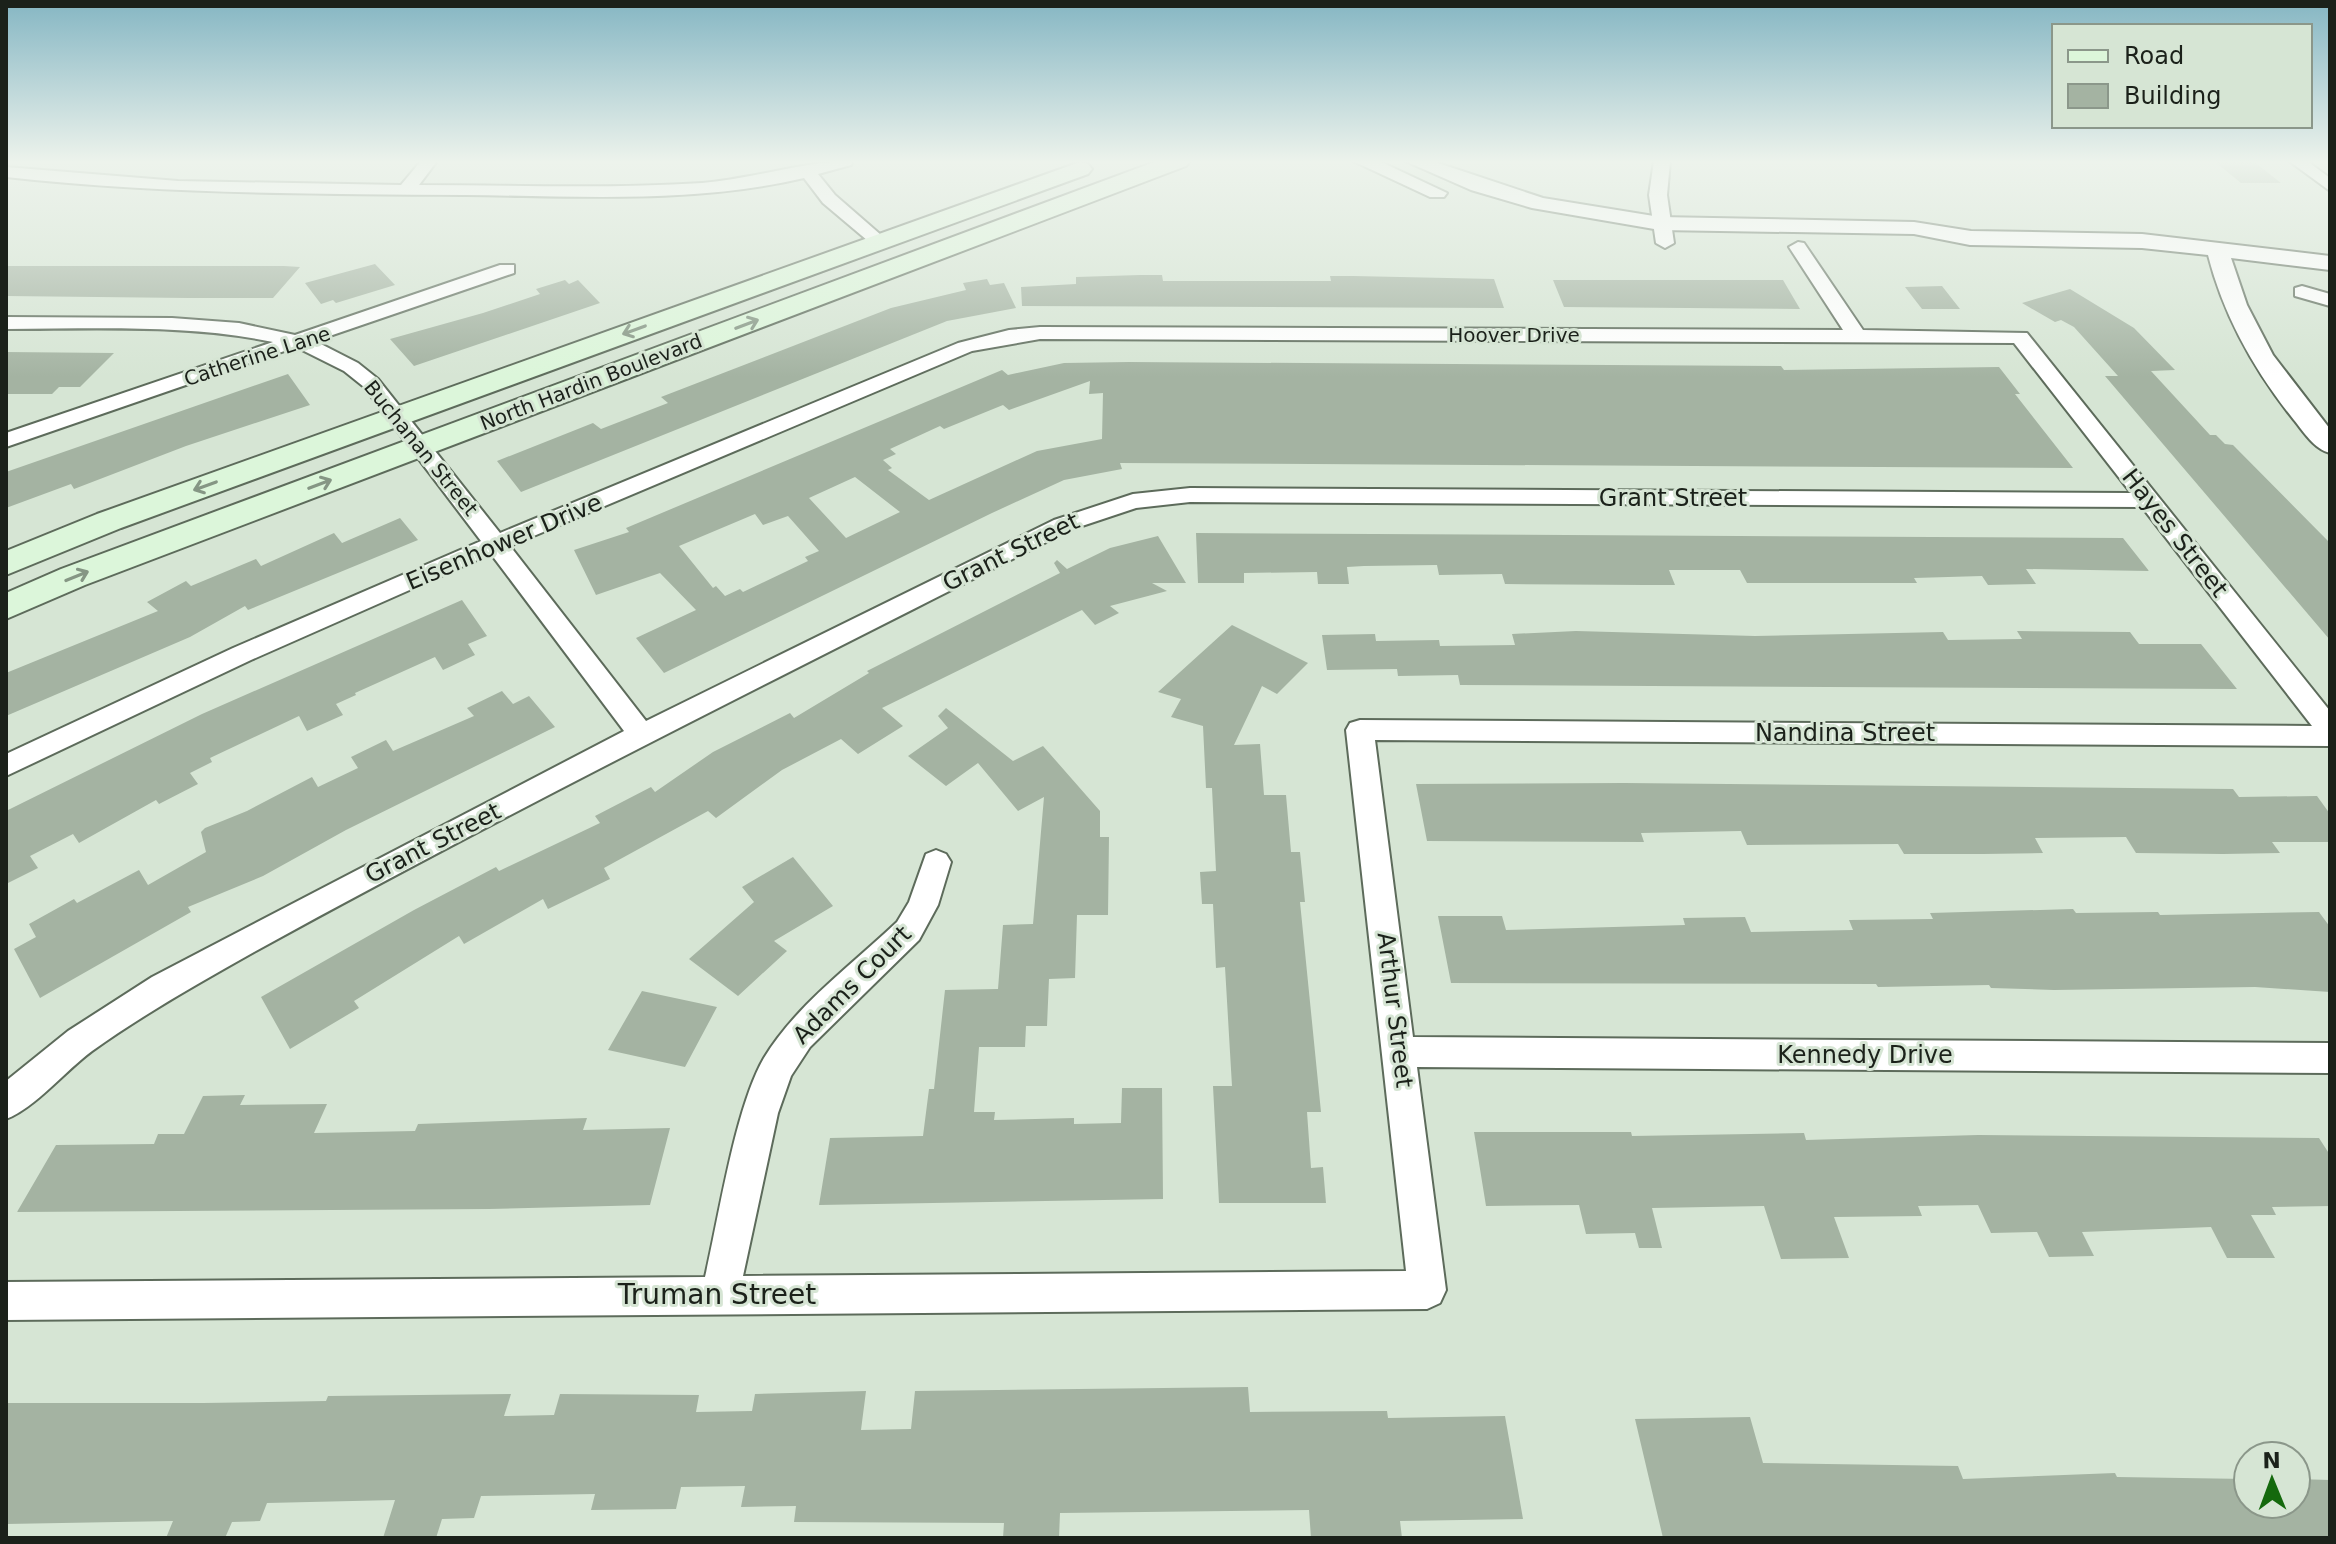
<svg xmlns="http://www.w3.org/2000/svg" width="2336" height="1544" font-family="'DejaVu Sans',sans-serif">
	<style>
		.building { fill: #a4b3a2; fill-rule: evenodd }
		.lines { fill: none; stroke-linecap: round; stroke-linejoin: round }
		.minor-casing { stroke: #5d6b5b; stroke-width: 4 }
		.tertiary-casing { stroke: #5d6b5b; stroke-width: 4 }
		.secondary-casing { stroke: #5d6b5b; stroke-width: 4 }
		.minor { fill: #fff; fill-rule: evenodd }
		.tertiary { fill: #fff; fill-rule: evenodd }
		.secondary { fill: #dcf6da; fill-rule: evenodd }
		.oneway { stroke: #859684 }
		.labels { text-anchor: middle; stroke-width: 6; stroke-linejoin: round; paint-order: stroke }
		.far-street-label { font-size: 20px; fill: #1b211a; stroke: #d6e5d4 }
		.street-label { font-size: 24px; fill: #1b211a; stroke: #d6e5d4 }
		.near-street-label { font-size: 28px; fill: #1b211a; stroke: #d6e5d4 }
	</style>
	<rect width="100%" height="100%" fill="#d6e5d4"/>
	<path class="building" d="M2214 161H2253L2281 183H2241Z
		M375 264 395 285 336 303 333 300 321 304 305 283Z
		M6 266H284L300 267 273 298H188L6 296Z
		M1140 275H1162L1163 281H1331L1330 276H1353L1494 279 1504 308 1022 306 1021 287 1076 284V277Z
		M987 279 990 285 1004 283 1016 308 947 321 521 492 497 461 593 423 601 429 668 403 661 397 891 308 966 290 963 283Z
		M565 280 569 284 578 280 600 303 414 366 390 339 483 313 540 294 536 289Z
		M1553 280H1783L1800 309 1564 307Z
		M1942 286 1960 309H1922L1905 287Z
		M2070 289 2134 328 2175 370 2151 371 2210 435H2216L2225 444 2233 445 2330 543V640L2105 376H2118L2074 327 2061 320 2055 322 2022 303Z
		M6 352 114 353 80 387H59L52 394H6Z
		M1129 362 1781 366 1784 370 1999 367 2020 394H2015L2073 468 1120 463 1122 469 1064 480 992 513 664 673 636 638 696 610 660 573 596 595 574 550 629 532 626 528 1002 370 1008 375 1064 363ZM1090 381 1089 394 1103 393 1102 439 1037 451 929 500 888 470 892 468 883 460 896 454 890 449 940 426 944 429 1003 405 1009 410ZM855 477 900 512 846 538 809 498ZM755 514 763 525 788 516 819 551 805 557 808 561 743 592 740 589 725 596 716 586 713 588 679 546Z
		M288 374 310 405 186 446 74 489 71 484 6 508V472Z
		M400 518 418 540 248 610 245 606 190 637 6 716V673L158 611 147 602 186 581 191 586 256 559 261 566 334 533 342 543Z
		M1196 533 2123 538 2149 571 2026 569 2036 584 1988 585 1982 576 1914 578 1917 583H1747L1740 570H1669L1675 585H1646L1505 584 1502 574 1439 575 1437 565 1364 566 1347 567 1349 584H1318L1317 572 1244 573V583H1198Z
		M1158 536 1186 583H1152L1167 591 1110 606 1119 613 1095 625 1082 610 882 708 903 726 858 754 841 739 782 770 716 818 708 811 604 868 610 879 548 909 543 899 464 944 459 936 354 1001 359 1008 290 1049 261 997 414 910 496 867 499 871 600 823 595 816 651 787 655 792 713 752 790 713 794 718 869 673 867 671 1060 573 1054 563 1057 560 1067 569 1110 548Z
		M462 600 487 636 468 644 475 655 443 670 435 657 355 693 356 695 336 704 343 715 307 731 299 716 210 758 212 762 190 773 198 784 159 804 156 800 79 843 73 834 30 856 38 868 6 884V811L202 714Z
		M1232 625 1308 663 1277 694 1262 686 1234 745 1260 744 1264 795H1286L1291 852H1300L1305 902H1300L1321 1112H1307L1311 1168 1323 1167 1326 1203H1219L1213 1086H1232L1225 967 1216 968 1213 904H1202L1200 872 1216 871 1212 788H1206L1203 726 1171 717 1181 699 1158 692Z
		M1576 631 1755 636 1943 632 1948 640 2022 639 2017 631 2130 632 2139 644H2201L2237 689 1460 685 1458 675 1398 676 1397 669 1327 670 1322 635 1375 634 1376 641 1439 640 1440 646 1515 645 1512 634Z
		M502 691 513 704 529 696 555 727 346 830 263 876 188 907 191 912 40 998 14 949 36 937 29 924 74 899 77 903 139 870 148 885 206 852 201 832 205 828 247 811 312 777 318 787 358 768 351 757 386 740 393 751 474 716 467 708Z
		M946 708 1013 761 1043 746 1100 811V837H1109L1108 915H1077L1075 978 1049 979 1047 1026H1026L1025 1047H979L974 1112H995L994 1120 1074 1118V1124L1121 1123 1122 1088H1162L1163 1199 819 1205 830 1138 923 1136 929 1089H934L945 990 998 989 1003 925 1033 924 1044 797 1018 811 978 763 946 786 908 756 948 728 938 716Z
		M1624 783 2233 789 2239 797 2317 796 2330 814V842H2272L2280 853 2223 854 2136 853 2126 837 2035 838 2043 853 1983 854H1904L1898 844 1747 845 1741 831 1641 833 1644 842 1427 841 1416 784Z
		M793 857 833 906 774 941 787 951 738 996 689 959 754 902 742 887Z
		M2073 909 2076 913 2158 912 2160 915 2319 912 2330 927V992L2255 987 2054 990 1991 988 1989 985 1878 987 1876 984 1451 983 1438 916H1502L1506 930 1685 925 1683 918 1745 917 1751 932 1853 930 1849 920 1933 919 1930 913Z
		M642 991 717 1007 685 1067 608 1050Z
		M245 1095 240 1105 327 1104 314 1133 415 1131 418 1124 587 1118 583 1130 670 1128 650 1205 489 1209 17 1212 56 1145 154 1144 158 1134H184L203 1096Z
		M1474 1132H1631L1632 1136 1804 1133 1806 1140 1978 1135 2319 1138 2330 1155V1206L2272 1207 2276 1215H2251L2275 1258H2227L2211 1227 2082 1232 2094 1256 2049 1257 2037 1232 1991 1233 1978 1205 1918 1206 1922 1216 1834 1217 1849 1258 1781 1259 1764 1206 1652 1208 1662 1248H1639L1635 1233 1586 1234 1579 1205 1486 1206Z
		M1248 1387 1250 1412 1387 1411 1388 1418 1505 1416 1523 1519 1400 1521 1402 1538H1311L1309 1510 1060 1513 1059 1538H1003L1004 1523 794 1522 796 1506 741 1507 745 1486 681 1487 676 1509 591 1510 595 1494 481 1496 474 1518 442 1519 436 1538H383L395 1500 267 1503 260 1521 232 1522 225 1538H166L173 1521 6 1524V1403H203L326 1401 328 1396 511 1394 504 1416 554 1415 560 1394 699 1395 696 1412 752 1411 755 1394 866 1391 861 1430 911 1429 915 1391Z
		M1750 1417 1763 1463 1958 1466 1963 1479 2115 1473 2117 1477 2248 1479V1504H2296V1479L2330 1480V1538H1663L1635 1419Z"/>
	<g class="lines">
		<defs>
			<path id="minor" d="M421 161H437L419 185C513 185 608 189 702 183 754 179 803 161 853 161L851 165 818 174 835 195 889 242 880 247 874 246 823 203 804 178C694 204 578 196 466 195 312 194 159 194 6 177V167L178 181 401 185Z
				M1654 161H1670L1667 195 1674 243 1665 248 1656 243 1649 195Z
				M2289 161H2307L2330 178V191Z
				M1798 242 1804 243 1863 330 2027 333 2330 711V746L1375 740 1413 1037 2330 1043V1073L1417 1067 1446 1290 1440 1303 1427 1309 6 1320V1282L705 1277C719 1217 735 1108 764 1058 796 1005 853 964 897 922L909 902 926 854 936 850 946 854 951 862 938 905 919 940 810 1047 791 1076 778 1113 743 1276 1406 1271 1346 730 1350 723 1360 720 2312 726 2142 507 1190 502 1136 508 1070 530C796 669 523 804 254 952 199 983 144 1014 92 1051 66 1070 35 1108 6 1119V1081L68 1031 152 977 624 731 491 554 251 660 6 776V754L233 648 481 541 364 387 344 371 296 347 6 447V433L273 342C186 324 95 329 6 329V317L172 318 239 323 295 335 500 265H514V273L315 341 358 363 378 379 500 533 958 343 1009 330 1040 327 1843 330 1789 247ZM1040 339 2014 343 2131 493 1190 488 1133 494 1054 520 646 721 510 546 972 351Z
				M2302 286 2330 294V306L2295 296V288Z"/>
			<path id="tertiary" d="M1353 161H1379L1447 193 1444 197H1430Z
				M1405 161H1432L1543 198 1660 217 1914 222 1971 231 2142 234 2330 256V270L2231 258 2247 305 2273 355 2330 429V453C2314 449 2304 432 2294 420 2254 370 2224 317 2208 255L2142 248 1970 245 1914 234 1660 230 1532 208 1471 190Z"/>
			<path id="secondary" d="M1157 161H1190L1186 166 85 585 6 619V593L61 569Z
				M1080 162 1088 164 1092 169 1088 174 121 528 6 575V551L97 514Z"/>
		</defs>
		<use href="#minor" class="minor-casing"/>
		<use href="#tertiary" class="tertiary-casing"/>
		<use href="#secondary" class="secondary-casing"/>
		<use href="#minor" class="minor"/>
		<use href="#tertiary" class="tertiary"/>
		<use href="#secondary" class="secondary"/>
	</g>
	<defs><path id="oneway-shaft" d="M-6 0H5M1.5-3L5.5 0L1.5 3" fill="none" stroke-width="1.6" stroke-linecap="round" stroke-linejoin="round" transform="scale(2)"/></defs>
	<g class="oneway">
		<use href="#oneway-shaft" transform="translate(747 324) rotate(-21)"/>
		<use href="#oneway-shaft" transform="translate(634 330) rotate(160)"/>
		<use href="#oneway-shaft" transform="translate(320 484) rotate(-21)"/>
		<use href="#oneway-shaft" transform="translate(205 486) rotate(160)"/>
		<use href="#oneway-shaft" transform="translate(77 576) rotate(-22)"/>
	</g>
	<linearGradient id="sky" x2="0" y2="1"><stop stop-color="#85b6c3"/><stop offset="0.43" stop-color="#edf3ec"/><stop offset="1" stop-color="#edf3ec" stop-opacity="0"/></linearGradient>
	<rect width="2336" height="377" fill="url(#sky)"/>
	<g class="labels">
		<g class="far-street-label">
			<text x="1514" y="342">Hoover Drive</text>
			<text transform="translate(257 356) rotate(-18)" y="7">Catherine Lane</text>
			<text transform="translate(591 382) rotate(-21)" y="7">North Hardin Boulevard</text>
			<text transform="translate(421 448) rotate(51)" y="7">Buchanan Street</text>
		</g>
		<g class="street-label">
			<text x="1673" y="506">Grant Street</text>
			<text transform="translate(2175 533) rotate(52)" y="8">Hayes Street</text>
			<text transform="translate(504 542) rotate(-23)" y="8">Eisenhower Drive</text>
			<text transform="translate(1011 552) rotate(-26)" y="8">Grant Street</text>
			<text x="1845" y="741">Nandina Street</text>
			<text transform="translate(433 843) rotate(-27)" y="8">Grant Street</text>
			<text transform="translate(852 985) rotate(-45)" y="8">Adams Court</text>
			<text transform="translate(1395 1010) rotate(83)" y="8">Arthur Street</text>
			<text x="1865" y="1063">Kennedy Drive</text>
		</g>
		<g class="near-street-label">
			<text x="717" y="1304">Truman Street</text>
		</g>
	</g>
	<rect width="2336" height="1544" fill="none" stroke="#1b211a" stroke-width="16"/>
	<rect x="2052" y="24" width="260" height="104" fill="#d6e5d4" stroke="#8b978a" stroke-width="2"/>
	<rect x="2068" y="50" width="40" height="12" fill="#dcf6da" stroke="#8b978a" stroke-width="2"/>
	<text x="2124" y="64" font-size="24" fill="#1b211a">Road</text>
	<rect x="2068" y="84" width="40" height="24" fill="#a4b3a2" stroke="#8b978a" stroke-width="2"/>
	<text x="2124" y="104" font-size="24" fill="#1b211a">Building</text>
	<g transform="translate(2272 1480) rotate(359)"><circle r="38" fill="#d6e5d4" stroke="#8b978a" stroke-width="2"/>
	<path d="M0-6L14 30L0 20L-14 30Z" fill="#14690d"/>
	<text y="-12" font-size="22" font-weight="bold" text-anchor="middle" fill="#1b211a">N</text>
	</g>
</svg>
